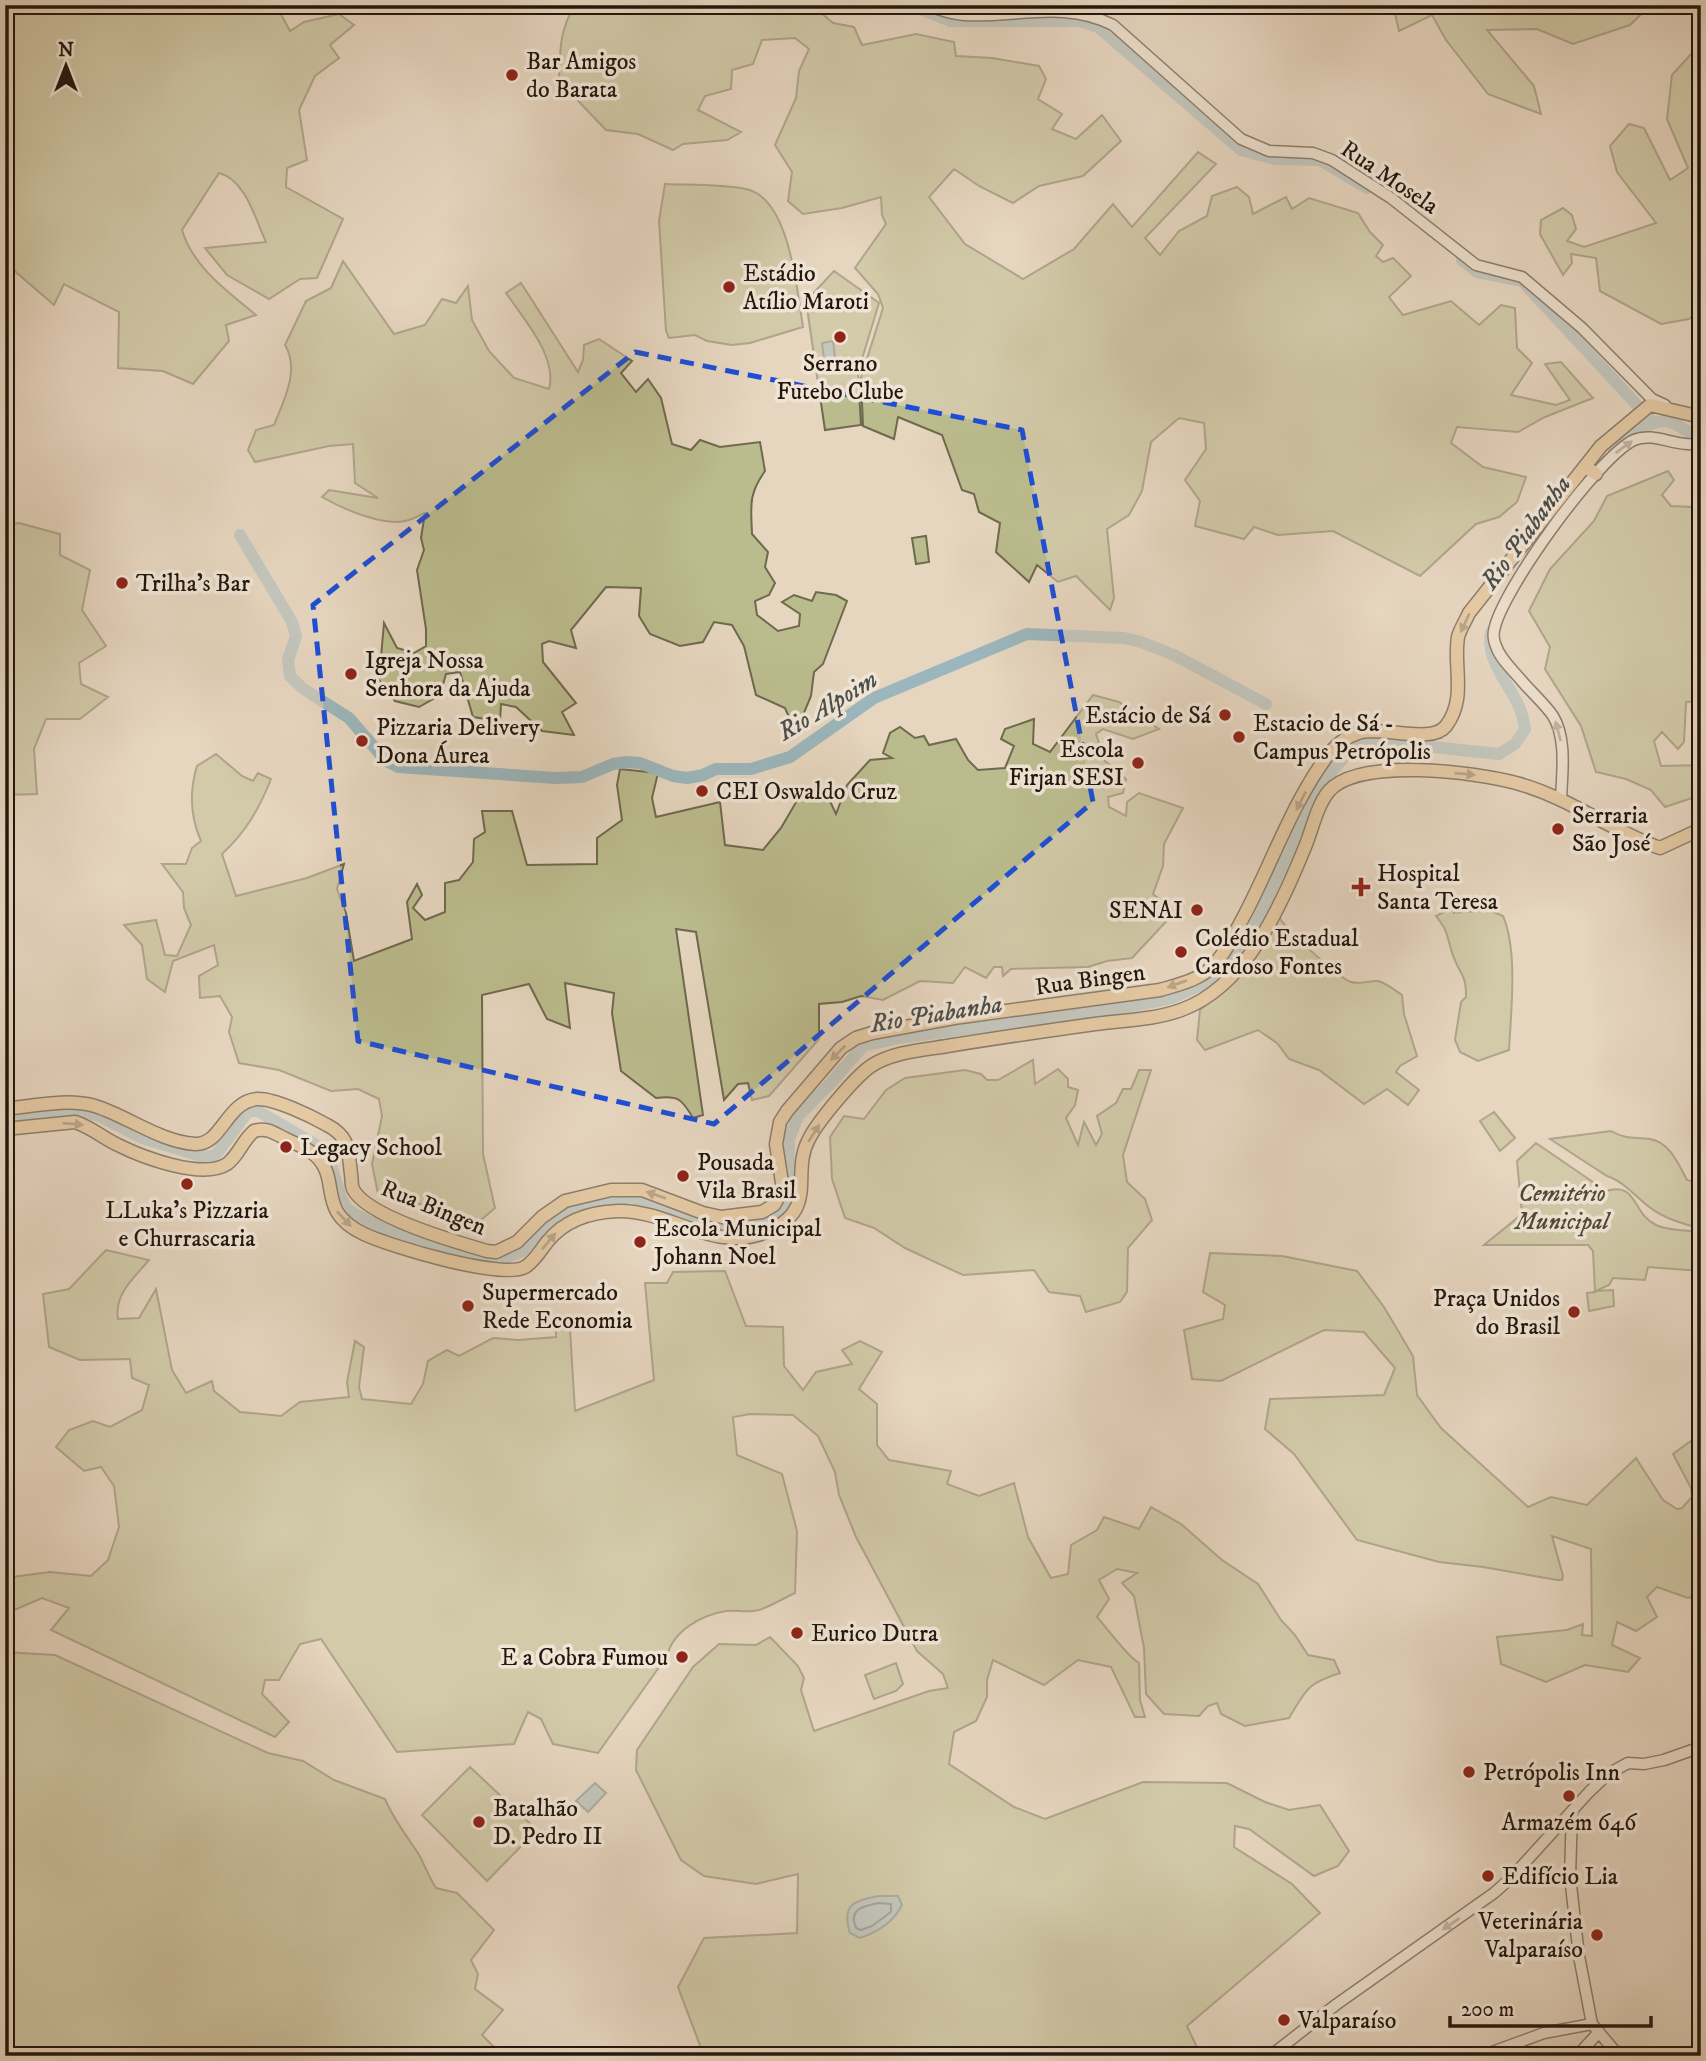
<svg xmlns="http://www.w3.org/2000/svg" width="1706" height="2061" font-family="'IM FELL DW Pica',serif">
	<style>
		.green { fill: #bbbc8e; stroke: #6f694e; stroke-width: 2 }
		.water { fill: #9bb6bc; stroke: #6b7676; stroke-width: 2 }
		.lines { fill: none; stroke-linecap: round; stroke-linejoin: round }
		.shore { stroke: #5f6664; stroke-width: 2 }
		.river { stroke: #9bb6bc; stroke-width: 12 }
		.secondary-casing { stroke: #23160d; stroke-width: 13 }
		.primary-casing { stroke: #23160d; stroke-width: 15 }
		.secondary { stroke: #efe4d5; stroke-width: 10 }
		.primary { stroke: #e3bb80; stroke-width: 12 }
		.oneway { fill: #93877b }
		.oneway2 { fill: #836846 }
		.marked { fill: none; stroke: #1d4ed8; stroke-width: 5; stroke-dasharray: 14 9; stroke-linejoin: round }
		.poi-dot { fill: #8f2418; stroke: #efe4d5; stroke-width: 2.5 }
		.labels { text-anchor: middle; stroke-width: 7; stroke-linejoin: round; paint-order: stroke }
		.poi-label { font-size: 24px; fill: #23160d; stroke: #efe4d5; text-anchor: start }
		.street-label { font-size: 24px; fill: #23160d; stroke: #efe4d5 }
		.park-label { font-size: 24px; font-style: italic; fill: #514834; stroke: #efe4d5 }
		.water-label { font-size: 26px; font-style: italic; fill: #4d4e4a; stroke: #efe4d5 }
	</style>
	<rect width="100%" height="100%" fill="#e6d6bf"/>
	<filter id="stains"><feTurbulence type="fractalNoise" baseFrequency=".00286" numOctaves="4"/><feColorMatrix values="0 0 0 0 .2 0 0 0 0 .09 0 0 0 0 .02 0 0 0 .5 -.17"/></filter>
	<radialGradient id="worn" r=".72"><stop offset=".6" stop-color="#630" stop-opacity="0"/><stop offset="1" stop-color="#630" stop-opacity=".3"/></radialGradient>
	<path class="green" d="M5 5H276L290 31 304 22 339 14 354 25 330 45 339 58 315 76 299 110 307 160 287 168 286 187 343 219 317 278 300 279 269 299 227 275 205 248 266 242C255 219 246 180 219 173L182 230C193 267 227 291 256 315L226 325 229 341 193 384 163 371 118 368 119 312 64 284 54 305 17 273 5 258Z
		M575 5H755L772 11 777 5H812L833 23 854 27 862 45 916 34 954 42 956 56 992 58 1039 66 1046 79 1038 99 1062 114 1052 129 1076 139 1102 115 1121 141 1083 176 1039 186 1013 203 979 186 954 169 929 197 965 244 1023 279 1074 249 1113 204 1132 227 1198 152 1216 164 1145 238 1160 255 1179 231 1207 216 1212 196 1237 187 1249 197 1253 214 1286 197 1292 209 1309 198 1358 213 1370 232 1383 245 1376 256 1383 262 1393 258 1411 276 1389 297 1403 315 1451 301 1479 325 1501 305 1515 308 1517 348 1532 363 1511 395 1556 405 1570 400 1545 364 1561 362 1593 398 1545 417 1518 432 1457 427 1451 443 1483 467 1526 477 1517 502 1499 517 1476 524 1420 576 1333 531 1278 535 1254 527 1244 539 1195 526 1200 501 1185 480 1206 449 1204 423 1179 418 1151 442 1142 491 1129 515 1107 529 1114 598 1110 610 1076 576 1058 582 1037 565 1029 582 996 552 1000 523 979 512 974 494 962 490 942 435 898 417 894 439 863 426 861 378 883 308 878 294 855 268 886 224 882 215 881 197 842 208 803 214 788 201 792 172 775 145 796 98 799 71 809 49 795 38 762 40 753 64 732 70 731 89 705 96 698 110 741 132 727 140 683 144 673 150 638 134 606 130 559 81C560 51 559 31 575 5Z
		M1408 5H1651L1630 25 1573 44 1537 29 1487 30 1534 86 1541 114 1488 94 1446 40 1432 15 1399 31 1395 14Z
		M1701 43V310L1689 319 1661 324 1600 291 1596 258 1571 254 1572 263 1563 275 1540 234 1541 220 1563 208 1572 215 1576 229 1567 241 1584 247 1656 223 1617 172 1610 146 1629 124 1644 128 1670 180 1688 168 1667 119 1672 75Z
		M665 184C691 185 720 184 746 189 790 198 797 291 803 327L750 343 732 345 707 341 695 335 669 338 666 331 659 221Z
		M343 261 394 334 425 325 442 299 456 303 468 286 472 320 489 351 514 378 549 389C558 357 523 318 506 293L521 283 578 372 583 360 584 345 599 339 632 361 621 373 636 392 648 379 661 398 672 444 691 450 700 440 720 447 760 442 765 471C748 495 751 506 752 534L768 552 765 567 775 583 769 595 755 601 757 615 778 631 799 626 800 614 782 602 794 595 812 601 816 592 836 595 847 601 823 664 814 672 811 696 803 715 806 730 795 731 785 708 756 695 744 646 732 625 714 622 703 642 680 646 650 634 639 616 641 588 606 587 571 630 576 648 549 641 542 644 543 662 576 703 562 712 574 735 542 731 516 707 501 704 500 721 473 717 460 672 446 674 440 695 419 707 395 701 379 680 384 623 397 648 414 653 426 646V629L417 570 424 550 421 538 425 513C420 515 415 518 409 520 386 528 343 509 322 497L329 490 378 498 355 483 353 444 329 446 255 462 248 450 256 430 274 425C284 400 300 370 285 345L306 301 331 288Z
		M834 271 879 303 858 372 861 425 825 430 806 301Z
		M1668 471 1674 480 1662 495 1671 506 1694 507 1701 505V701L1686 702 1684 742 1678 749 1662 732 1654 741 1661 766 1701 765V795L1665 807 1651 790 1626 779 1596 772 1581 726 1545 669 1550 647 1529 611 1550 569 1594 521 1607 496Z
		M19 523 60 534V555L90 570 82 610 106 646 79 663 81 684 108 697 80 719H46L34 749 37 794 5 795V525Z
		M926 536 929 562 916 564 912 538Z
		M1093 695 1119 702 1159 729 1133 739 1103 729 1096 734 1105 761 1126 779 1123 793 1108 797 1109 807 1126 816 1127 802 1139 793 1183 808 1164 844 1163 866 1153 894 1175 912 1132 958 1107 961 1088 967 1011 969 1003 976 1002 967H994L986 978 965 967 953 983 920 981 883 1000 861 996 842 1002 819 1004V1039L769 1096 752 1100 748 1083 738 1084 724 1100 696 932 676 929 703 1115 693 1118C682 1099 678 1095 656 1098L621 1071 612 1013 614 993 565 983 570 1028 547 1019 529 984 482 995 483 1154 495 1208 473 1227 460 1214 378 1194 372 1164 382 1116 379 1099 358 1089 331 1091 279 1070 239 1063 229 1032 232 1017 220 996 200 998 199 976 218 965 214 945 173 961 165 992 147 979 142 945 124 925 156 920 165 955 177 956 191 925 184 908 183 892 162 864H186L192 848 201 841C190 816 189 792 197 766L216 754 242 776 253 781 258 773 271 779C259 809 246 832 222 854L236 896 307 878 344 864 337 889 346 913 354 961 412 939 407 902 417 884 422 895 413 908 425 920 445 912V883L459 880 473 862 474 839 485 832 482 811H512L527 865 597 864V838L622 820 617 785 620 769 658 773 652 798 656 817 720 802 725 845 763 850 781 828 802 792 828 797 836 814 847 785 870 760 892 758 883 753 890 733 900 727 915 738 924 736 929 745 956 739 968 760 978 770 1005 768 1014 746 1001 739 1005 729 1034 719 1033 744 1050 752Z
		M1452 908 1454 913 1489 910 1503 916C1518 951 1511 1011 1509 1050L1478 1061 1460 1052 1455 1040 1461 1002 1466 997C1466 973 1461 977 1454 958 1446 938 1451 935 1436 916Z
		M1278 916C1287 930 1337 977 1351 982 1360 985 1370 980 1378 981 1386 983 1396 991 1402 995L1404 1014 1417 1056 1400 1066 1396 1072 1419 1090 1408 1105 1387 1089 1364 1104 1319 1070 1289 1059 1277 1043 1258 1030 1205 1050 1197 1040 1200 1010 1240 976Z
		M1033 1060 1035 1084 1058 1069 1068 1079V1087L1078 1090 1075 1105 1066 1118 1078 1145 1084 1122 1096 1145 1102 1134 1097 1116 1116 1103 1123 1089H1131L1139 1070H1151L1123 1155 1127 1182 1145 1199 1152 1220 1128 1248 1127 1292 1120 1302 1086 1312 1080 1296 1049 1292 1034 1270 963 1275 905 1248 874 1228 845 1218 832 1179 830 1137 844 1116 864 1119 886 1090 905 1078 965 1070 981 1074 987 1080H998Z
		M1494 1112 1515 1138 1500 1151 1480 1121Z
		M1611 1131C1627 1140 1633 1137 1650 1139 1670 1142 1679 1165 1687 1180L1701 1184V1228C1684 1225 1661 1217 1648 1206 1635 1196 1623 1181 1607 1176L1550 1139Z
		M1536 1143 1606 1191C1638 1181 1632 1214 1656 1225 1668 1231 1688 1230 1701 1232V1271L1648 1267 1645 1280 1613 1278 1609 1285 1596 1291 1613 1290 1614 1306 1589 1311 1587 1293 1595 1292 1593 1251 1588 1245H1484L1522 1214 1517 1161Z
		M106 1250 149 1260C134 1278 114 1294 118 1319L139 1318 156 1289 172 1370 186 1393 212 1381 214 1391 240 1412 281 1416 300 1402 349 1397 347 1382 355 1341 364 1347 359 1387 362 1399 411 1404 423 1384 428 1361 447 1350 459 1356 493 1338 518 1340 556 1337V1325L570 1329 575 1411 654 1380 645 1283H667L673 1272 725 1271 746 1326 783 1327 784 1366 803 1390 816 1372 852 1364 842 1350 860 1341 882 1352 859 1389 877 1404V1445L889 1460 951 1471 947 1484 979 1496 1014 1483 1028 1537 1051 1578 1068 1574 1071 1545 1097 1530 1104 1517 1139 1529 1151 1507 1181 1524 1222 1560 1258 1584 1281 1620 1295 1635 1308 1655 1334 1660 1340 1673C1306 1684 1307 1689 1289 1718L1245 1726 1221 1714 1217 1703 1208 1706 1199 1716 1164 1714 1146 1694 1144 1648 1134 1596 1122 1583 1137 1573 1117 1569 1099 1580 1109 1599 1097 1617C1107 1628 1128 1657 1139 1663L1140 1700 1145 1717H1135L1111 1667 1078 1660 1044 1685 993 1660 987 1680V1697L976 1721 954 1732 949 1764 1014 1807 1045 1819 1143 1782 1227 1783 1265 1802 1289 1810 1320 1805 1349 1851 1338 1866 1314 1876 1249 1829 1235 1826 1234 1847 1292 1884 1320 1913 1187 2026 1201 2056H704L678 1987 704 1938 797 1933 798 1874 756 1884 704 1876 681 1860 636 1770 637 1750 693 1667 719 1644 756 1645 770 1637 798 1666 804 1678 801 1690 814 1731 929 1691 948 1688 943 1674 917 1651 856 1537 839 1495 835 1472 818 1436 793 1415 750 1414 733 1417 737 1455 782 1474 797 1531 795 1593C784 1598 771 1606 759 1610 748 1613 737 1610 726 1611 701 1615 673 1631 667 1656L598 1753 553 1744 541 1719 528 1712 514 1744 397 1752 321 1639 300 1644 279 1680H265L262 1694 289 1722 275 1737 51 1630 69 1608 42 1598 5 1614V1578L50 1572 91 1576 108 1560 119 1527 114 1486 101 1467 84 1471 56 1447 69 1430 93 1421 110 1427 142 1410 149 1385 132 1378 130 1359 80 1360 49 1347 43 1294 69 1289Z
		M1210 1253 1282 1256 1357 1271 1384 1307 1413 1356 1417 1395 1441 1428 1528 1507 1551 1497 1587 1505 1636 1458 1663 1500 1677 1509 1682 1508 1692 1497 1691 1488 1673 1454 1695 1438 1701 1441V1594L1688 1598 1657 1587 1647 1597 1657 1617 1636 1631 1617 1622 1612 1645 1640 1658 1628 1672 1585 1665 1546 1682 1501 1664 1497 1637 1567 1630 1583 1624 1582 1635 1592 1636 1591 1549 1552 1536 1563 1576 1562 1580H1557L1483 1567 1439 1562 1357 1540 1294 1454 1265 1429 1270 1399 1384 1395 1395 1368 1364 1332 1324 1330 1221 1381 1192 1379 1184 1330 1223 1319 1225 1305 1203 1292Z
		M5 1652 55 1655 268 1753 303 1761 334 1780 385 1799C394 1820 406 1835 418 1853 425 1865 428 1876 436 1888L457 1893 494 1930 471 1960 478 1974 475 1989 503 2010 482 2035 503 2056H5Z
		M896 1663 903 1684 896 1691 874 1699 865 1675Z
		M470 1767 537 1830 487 1881 422 1815Z"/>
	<path class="water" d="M833 341 836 366 825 367 822 343Z
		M595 1783 606 1793 588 1812 576 1801Z
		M879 1896H898L902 1905C893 1923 878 1932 860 1938L850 1933C841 1904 854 1901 879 1896Z"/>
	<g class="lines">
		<path class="shore" d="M879 1903 891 1904V1912L872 1926 861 1930 856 1928C848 1909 863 1906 879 1903Z"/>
		<path class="river" d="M911 5 950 21H1080L1098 27 1241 150 1275 159 1320 160 1367 188
			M1462 260 1477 272 1522 281 1649 418
			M1614 450C1628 437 1653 415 1673 423 1682 427 1690 433 1698 438L1701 437
			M240 535 292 622 296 636 288 660 290 676 302 688 349 718 386 761 398 767 556 778 582 777 613 764 626 762 640 763 673 776 687 778 703 775 716 769H751L767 764 790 757 874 698 1027 634 1124 638 1141 642 1174 655 1266 704
			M5 1116 77 1110 99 1116 142 1138 204 1157 215 1156 247 1113 256 1110 318 1146 330 1162 341 1198 346 1207 353 1213 390 1232 488 1260 506 1258 523 1251 554 1218 587 1204 631 1197 727 1228 753 1225 778 1214 788 1196 789 1139 798 1116 831 1083 863 1046 900 1038 1117 1009 1172 998 1214 979 1233 961 1256 924 1301 824 1326 779 1350 750 1369 743 1384 742 1499 754 1515 744 1525 729C1524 723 1523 717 1521 712 1512 685 1485 663 1491 632"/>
		<defs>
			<path id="secondary" d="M927 5C939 10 951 14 964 15 1016 18 1064 0 1113 25L1241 139 1269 151 1313 153 1332 160 1391 198 1476 265 1522 277 1582 328 1652 399 1665 405
				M1561 799C1562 773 1567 739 1553 716 1544 703 1531 692 1521 680 1513 670 1500 659 1496 646 1494 642 1493 635 1494 631 1500 592 1599 456 1634 440 1655 431 1678 449 1701 443
				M1572 1811 1570 1876 1579 1956 1592 2024 1619 2056
				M1270 2056 1337 2004 1494 1893 1511 1878 1589 1792 1608 1774 1628 1763 1644 1764 1664 1760 1701 1747
				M1481 2056 1544 2033 1592 2024
				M1577 2056 1599 2032"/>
			<path id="primary" d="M1585 466 1596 474
				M5 1109C34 1106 67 1098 95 1106 127 1116 161 1142 195 1144 222 1145 226 1102 257 1099 274 1098 311 1116 327 1125 350 1137 348 1150 351 1174 352 1179 351 1185 353 1189 367 1217 456 1242 487 1251L496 1252 517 1242 542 1217 565 1201 611 1190H642L703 1213 721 1217 762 1212 774 1205 783 1189 776 1144 780 1122 787 1111 841 1048 856 1038 872 1033 954 1018 1160 990C1177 985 1200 980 1213 966 1226 952 1235 933 1244 916 1271 865 1291 806 1325 759 1333 748 1345 737 1358 733 1381 725 1431 745 1446 726 1467 698 1453 667 1458 637 1460 629 1466 620 1469 613L1601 446 1650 405 1701 417
				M5 1129 75 1122C91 1127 103 1138 118 1145 142 1157 202 1180 227 1164 239 1155 242 1141 254 1131 267 1127 274 1133 286 1139 296 1144 308 1148 316 1156 342 1181 315 1211 364 1234 389 1246 502 1280 525 1267 535 1261 541 1249 548 1241 565 1220 592 1212 618 1211 672 1210 716 1256 771 1230 819 1207 790 1174 809 1139 818 1121 855 1077 871 1066 892 1052 923 1050 947 1046 996 1038 1045 1031 1095 1024 1123 1020 1154 1020 1181 1010 1246 987 1281 906 1305 847 1312 830 1317 805 1329 791 1359 757 1476 772 1516 783 1568 797 1610 830 1660 848L1701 829"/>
		</defs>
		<use href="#secondary" class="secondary-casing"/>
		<use href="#primary" class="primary-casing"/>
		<use href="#secondary" class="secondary"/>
		<use href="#primary" class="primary"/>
	</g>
	<defs><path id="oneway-solid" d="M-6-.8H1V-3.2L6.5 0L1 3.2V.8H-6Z" transform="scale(1.75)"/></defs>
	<g class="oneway">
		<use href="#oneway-solid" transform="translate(1624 447) rotate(-36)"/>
		<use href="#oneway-solid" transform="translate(1558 731) rotate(-105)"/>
		<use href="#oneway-solid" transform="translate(1451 1924) rotate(146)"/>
	</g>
	<g class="oneway2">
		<use href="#oneway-solid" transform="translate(1465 623) rotate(115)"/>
		<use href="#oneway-solid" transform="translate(1465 774) rotate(5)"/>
		<use href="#oneway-solid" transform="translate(1301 801) rotate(117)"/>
		<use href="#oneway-solid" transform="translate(1177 984) rotate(160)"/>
		<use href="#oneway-solid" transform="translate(838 1053) rotate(135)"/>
		<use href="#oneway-solid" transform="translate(73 1124) rotate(5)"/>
		<use href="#oneway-solid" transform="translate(814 1133) rotate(-57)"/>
		<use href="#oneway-solid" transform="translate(656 1195) rotate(-161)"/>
		<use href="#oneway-solid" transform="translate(344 1219) rotate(47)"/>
		<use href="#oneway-solid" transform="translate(549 1241) rotate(-50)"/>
	</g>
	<path d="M0 0H1706V2061H0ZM635 352 1022 430 1093 802 714 1124 358 1041 313 605Z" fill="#e6d6bf" fill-opacity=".55" fill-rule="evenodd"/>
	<path class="marked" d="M635 352 1022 430 1093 802 714 1124 358 1041 313 605Z"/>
	<g class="poi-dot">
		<circle cx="512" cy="75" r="7"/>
		<circle cx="729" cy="287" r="7"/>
		<circle cx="840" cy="337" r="7"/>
		<circle cx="122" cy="583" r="7"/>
		<circle cx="351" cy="674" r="7"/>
		<circle cx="1225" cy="715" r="7"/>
		<circle cx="1239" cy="737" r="7"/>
		<circle cx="362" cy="741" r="7"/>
		<circle cx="1138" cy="763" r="7"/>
		<circle cx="702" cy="791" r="7"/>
		<circle cx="1558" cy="829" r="7"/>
		<path d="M1357.5 876.5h7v7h7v7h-7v7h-7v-7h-7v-7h7z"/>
		<circle cx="1197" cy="910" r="7"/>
		<circle cx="1181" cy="952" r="7"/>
		<circle cx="286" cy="1147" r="7"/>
		<circle cx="683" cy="1176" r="7"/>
		<circle cx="187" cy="1184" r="7"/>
		<circle cx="640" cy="1242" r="7"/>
		<circle cx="468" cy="1306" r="7"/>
		<circle cx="1574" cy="1312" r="7"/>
		<circle cx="797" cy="1633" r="7"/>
		<circle cx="682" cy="1657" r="7"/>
		<circle cx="1469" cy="1772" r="7"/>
		<circle cx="1569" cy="1796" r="7"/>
		<circle cx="479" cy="1822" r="7"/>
		<circle cx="1488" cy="1876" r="7"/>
		<circle cx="1597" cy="1935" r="7"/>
		<circle cx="1284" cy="2020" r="7"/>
	</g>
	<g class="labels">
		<g class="poi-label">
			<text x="526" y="69">Bar Amigos<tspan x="526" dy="28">do Barata</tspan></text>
			<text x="743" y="281">Estádio<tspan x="743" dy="28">Atílio Maroti</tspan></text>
			<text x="840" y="371" text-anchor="middle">Serrano<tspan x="840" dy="28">Futebo Clube</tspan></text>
			<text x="136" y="591">Trilha's Bar</text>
			<text x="365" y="668">Igreja Nossa<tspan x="365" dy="28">Senhora da Ajuda</tspan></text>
			<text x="1211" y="723" text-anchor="end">Estácio de Sá</text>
			<text x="1253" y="731">Estacio de Sá -<tspan x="1253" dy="28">Campus Petrópolis</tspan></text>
			<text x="376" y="735">Pizzaria Delivery<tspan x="376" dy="28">Dona Áurea</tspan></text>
			<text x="1124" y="757" text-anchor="end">Escola<tspan x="1124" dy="28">Firjan SESI</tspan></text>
			<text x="716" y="799">CEI Oswaldo Cruz</text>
			<text x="1572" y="823">Serraria<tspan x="1572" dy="28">São José</tspan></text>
			<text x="1377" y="881">Hospital<tspan x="1377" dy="28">Santa Teresa</tspan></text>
			<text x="1183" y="918" text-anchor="end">SENAI</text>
			<text x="1195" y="946">Colédio Estadual<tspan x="1195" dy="28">Cardoso Fontes</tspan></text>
			<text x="300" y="1155">Legacy School</text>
			<text x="697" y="1170">Pousada<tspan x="697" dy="28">Vila Brasil</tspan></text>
			<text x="187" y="1218" text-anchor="middle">LLuka's Pizzaria<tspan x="187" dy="28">e Churrascaria</tspan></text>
			<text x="654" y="1236">Escola Municipal<tspan x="654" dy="28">Johann Noel</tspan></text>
			<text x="482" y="1300">Supermercado<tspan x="482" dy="28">Rede Economia</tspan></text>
			<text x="1560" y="1306" text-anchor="end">Praça Unidos<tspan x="1560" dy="28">do Brasil</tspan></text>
			<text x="811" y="1641">Eurico Dutra</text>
			<text x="668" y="1665" text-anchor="end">E a Cobra Fumou</text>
			<text x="1483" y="1780">Petrópolis Inn</text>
			<text x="493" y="1816">Batalhão<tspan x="493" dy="28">D. Pedro II</tspan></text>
			<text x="1569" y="1830" text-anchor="middle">Armazém 646</text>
			<text x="1502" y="1884">Edifício Lia</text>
			<text x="1583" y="1929" text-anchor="end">Veterinária<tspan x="1583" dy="28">Valparaíso</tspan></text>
			<text x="1298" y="2028">Valparaíso</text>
		</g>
		<g class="street-label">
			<text transform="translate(1390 177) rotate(34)" y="8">Rua Mosela</text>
			<text transform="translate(1090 979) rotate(-8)" y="8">Rua Bingen</text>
			<text transform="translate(434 1207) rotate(22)" y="8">Rua Bingen</text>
		</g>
		<g class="park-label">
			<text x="1562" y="1201">Cemitério<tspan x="1562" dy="28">Municipal</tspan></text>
		</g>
		<g class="water-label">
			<text transform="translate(1525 532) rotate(-54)" y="9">Rio Piabanha</text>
			<text transform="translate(827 705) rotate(-31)" y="9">Rio Alpoim</text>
			<text transform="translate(936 1013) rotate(-9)" y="9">Rio Piabanha</text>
		</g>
	</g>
	<rect width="1706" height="2061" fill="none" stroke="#e6d6bf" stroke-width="28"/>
	<rect x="7" y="7" width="1692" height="2047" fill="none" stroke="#23160d" stroke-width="3.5"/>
	<rect x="14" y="14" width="1678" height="2033" fill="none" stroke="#23160d" stroke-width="2"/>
	<g transform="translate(66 66)" stroke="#efe4d5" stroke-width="5" paint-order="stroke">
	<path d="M0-5L12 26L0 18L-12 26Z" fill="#23160d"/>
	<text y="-10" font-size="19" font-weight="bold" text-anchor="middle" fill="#23160d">N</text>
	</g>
	<path d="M1450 2016v10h201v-10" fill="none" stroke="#23160d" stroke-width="3.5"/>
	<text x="1461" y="2016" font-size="21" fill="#23160d" stroke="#efe4d5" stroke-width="5" paint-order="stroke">200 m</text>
	<rect width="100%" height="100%" filter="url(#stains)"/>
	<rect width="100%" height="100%" fill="url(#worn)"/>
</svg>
